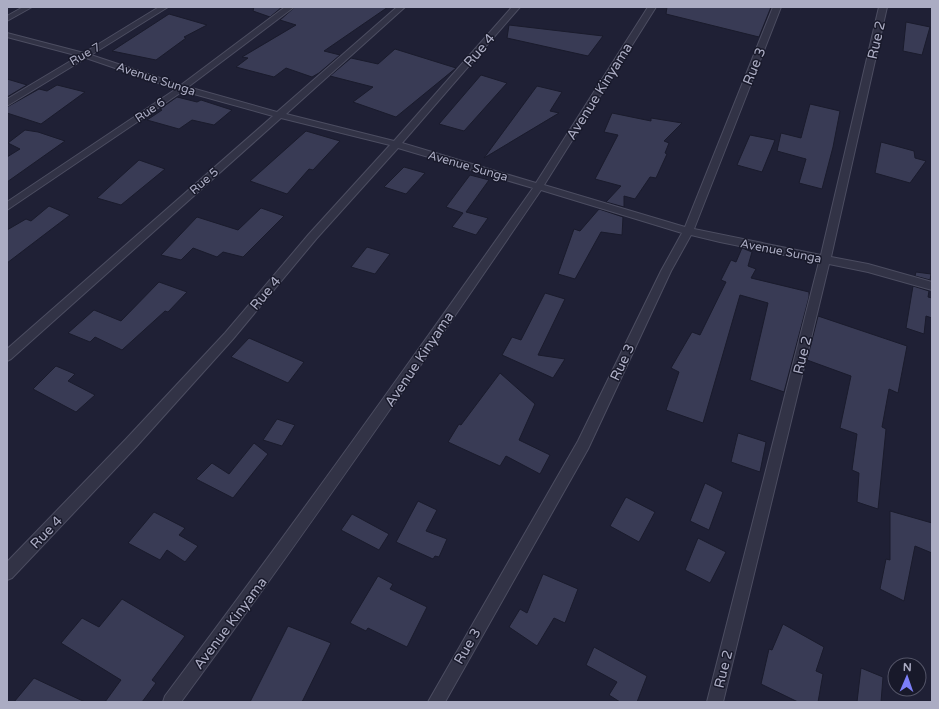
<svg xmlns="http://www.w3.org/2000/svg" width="939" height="709" font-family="'Varela Round',sans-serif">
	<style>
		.building { fill: #393b55; stroke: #1a1b2c }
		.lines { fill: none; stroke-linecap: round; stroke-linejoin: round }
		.minor-casing { stroke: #4c4d61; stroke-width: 2 }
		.minor { fill: #323346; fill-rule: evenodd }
		.labels { text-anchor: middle; stroke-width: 3; stroke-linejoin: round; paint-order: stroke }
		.far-street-label { font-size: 12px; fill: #abacc3; stroke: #18192a }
		.street-label { font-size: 14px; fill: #abacc3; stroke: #18192a }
	</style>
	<rect width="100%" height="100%" fill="#1f2035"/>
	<path class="building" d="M254 7H282L270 17 253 11Z
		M295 7H388L324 51 340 55 319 73 312 77 286 68 274 77 236 67 248 58 242 57 296 25 280 20Z
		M667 7H771L759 37 666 14Z
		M169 14 207 25 184 37 186 38 156 60 112 51Z
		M906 22 930 27 922 55 903 51Z
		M509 25 603 36 588 56 507 38Z
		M395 49 456 68 396 117 353 102 373 87 330 76 351 58 378 64Z
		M481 75 507 83 464 131 439 124Z
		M7 79 27 85 7 97Z
		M57 85 85 92 41 124 7 113V107L39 89 47 91Z
		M537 86 562 92 550 111 559 113 484 158Z
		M177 97 197 102 201 100 232 110 214 125 192 120 179 129 147 120 162 110 160 109Z
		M810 104 840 111 833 147 822 189 799 183 806 159 777 151 781 133 801 138Z
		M612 113 651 121V118L682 123 664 141 669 143 665 153 667 154 656 178 650 177 635 199 624 196V207L606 202 621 186 595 179 618 135 604 132Z
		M25 130 38 132 65 141 7 182V157L20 149 8 143Z
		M306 131 340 141 313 170 309 169 287 194 250 181Z
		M750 135 775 140 762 172 737 165Z
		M881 142 914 151 915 158 926 161 910 183 875 173Z
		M139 160 165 169 121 205 97 198Z
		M404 167 425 173 406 194 384 187Z
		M470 175 489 180 466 212 488 218 476 235 452 227 463 213 446 207Z
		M49 206 70 215 7 263V230L26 219 31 221Z
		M261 208 284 216 243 257 223 252 217 257 193 248 181 260 161 255 197 217 238 230Z
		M599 209 623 217 622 235 601 232 575 279 558 274 574 229 580 231Z
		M367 247 390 254 375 274 351 267Z
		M742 248 752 252 748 266 756 269 751 278 809 292V297L784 392 750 380 768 303 740 295 703 423 666 410 679 372 671 368 692 332 700 335 726 282 721 280 731 260 736 262Z
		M916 272 931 274 930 280 915 276Z
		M159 282 187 292 168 312 165 311 122 350 95 337 90 342 68 333 94 310 121 321Z
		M913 286 929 291 928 297 932 298V318L926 316 924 334 906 328Z
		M545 293 565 299 538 355 565 359 553 378 502 355 512 337 521 340Z
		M818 316 907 346 898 393 889 389 882 427 886 429 878 509 857 502 859 473 852 470 857 434 840 428 851 376 807 360Z
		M249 338 304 362 288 383 231 357Z
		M56 366 75 374 68 381 95 395 76 412 33 389Z
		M500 373 535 404 519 440 550 455 540 474 506 456 500 466 448 442 459 424 461 425Z
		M277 419 295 425 282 446 263 440Z
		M738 433 766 442 760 472 731 462Z
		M254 443 268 454 233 498 196 479 212 463 229 474Z
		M705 483 723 492 709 530 690 521Z
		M626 497 655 512 639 542 610 526Z
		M418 501 437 510 426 531 447 539 439 557 435 556 433 559 396 542Z
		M890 511 932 523V553L915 546 904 601 880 589 886 559 890 560Z
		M154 512 185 528 179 535 198 546 185 562 167 550 160 560 128 543Z
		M352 514 389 534 379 550 341 530Z
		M698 538 726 552 710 583 685 570Z
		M543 574 578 589 565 623 554 618 537 646 509 627 520 609 527 613Z
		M378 576 393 584 390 589 427 607 407 647 368 628 366 631 350 623Z
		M122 599 185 636 152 680 156 683 142 702H105L121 680 61 643 82 618 99 627Z
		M783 624 824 647 816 671 823 674 818 702H798L761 684 769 649 772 650Z
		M288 626 331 643 302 702H250Z
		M594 647 647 676 637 702H620L609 695 617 682 586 665Z
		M861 668 883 677 881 702H857Z
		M34 678 85 702H14Z"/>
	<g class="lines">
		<defs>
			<path id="minor" d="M23 7H32L7 21V16Z
				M159 7H168L91 55 181 85 285 7H294L188 87 277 112 397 7H405L286 114 394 141 512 7H520L402 143 536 183 648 7H656L544 185 685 227 773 7H781L694 229 821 255 879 7H887L831 257 868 264 932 282V290L868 272 829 264 723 702H707L819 262 720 242 691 235 671 271 588 449 445 702H428L578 441 661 271 682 233 541 190C423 363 305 534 181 702H163L165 696C291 529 412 359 533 188L398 148 317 238 233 339 136 447 12 578 7 580V562L126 439 225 333 309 234 390 145 281 118 11 359 7 361V349L273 116 183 91 7 210V202L176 89 86 58 7 106V99L79 56 7 37V33L84 53Z"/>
		</defs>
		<use href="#minor" class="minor-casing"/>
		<use href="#minor" class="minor"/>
	</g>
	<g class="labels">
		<g class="far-street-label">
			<text transform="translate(85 54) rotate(-30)" y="4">Rue 7</text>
			<text transform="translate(156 79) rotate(18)" y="4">Avenue Sunga</text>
			<text transform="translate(150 110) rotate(-34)" y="4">Rue 6</text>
			<text transform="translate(468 166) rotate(16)" y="4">Avenue Sunga</text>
			<text transform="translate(204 181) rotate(-41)" y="4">Rue 5</text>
			<text transform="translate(781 251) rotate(11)" y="4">Avenue Sunga</text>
		</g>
		<g class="street-label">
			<text transform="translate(876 40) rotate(-77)" y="5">Rue 2</text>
			<text transform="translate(479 50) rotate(-49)" y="5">Rue 4</text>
			<text transform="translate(754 66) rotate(-68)" y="5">Rue 3</text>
			<text transform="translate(599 91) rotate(-58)" y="5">Avenue Kinyama</text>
			<text transform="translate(265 293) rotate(-50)" y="5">Rue 4</text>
			<text transform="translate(802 355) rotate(-76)" y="5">Rue 2</text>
			<text transform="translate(419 359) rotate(-56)" y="5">Avenue Kinyama</text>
			<text transform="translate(622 362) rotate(-65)" y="5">Rue 3</text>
			<text transform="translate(46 532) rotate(-46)" y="5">Rue 4</text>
			<text transform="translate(230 623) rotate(-53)" y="5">Avenue Kinyama</text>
			<text transform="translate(467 646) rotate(-60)" y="5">Rue 3</text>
			<text transform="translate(723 669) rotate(-76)" y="5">Rue 2</text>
		</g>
	</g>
	<rect width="939" height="709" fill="none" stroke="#abacc3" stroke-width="16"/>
	<g transform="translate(907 677) rotate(2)"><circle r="19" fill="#18192a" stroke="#535467"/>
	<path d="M0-3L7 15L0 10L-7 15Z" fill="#7c7ff8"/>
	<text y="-6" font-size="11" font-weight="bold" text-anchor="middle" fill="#abacc3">N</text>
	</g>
</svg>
